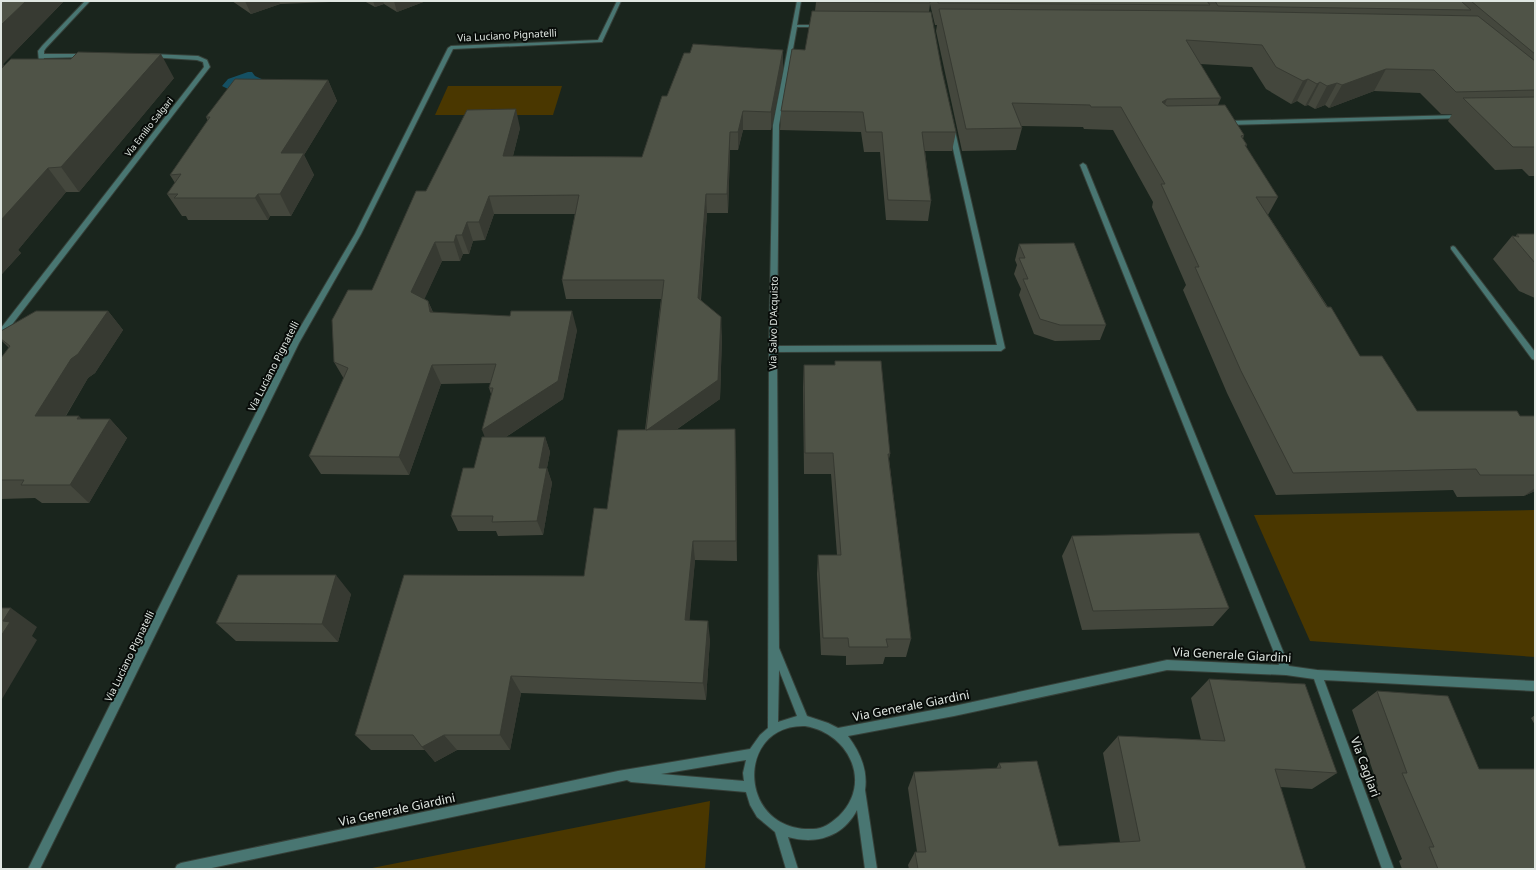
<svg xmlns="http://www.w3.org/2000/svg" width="1536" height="870" font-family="'Noto Sans',sans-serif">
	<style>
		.green { fill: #4a3700 }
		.water { fill: #155063 }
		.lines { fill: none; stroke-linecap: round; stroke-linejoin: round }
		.minor-casing { stroke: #364039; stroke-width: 2 }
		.minor { fill: #497672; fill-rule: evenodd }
		.wall { fill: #44473d }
		.shaded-wall { fill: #373a32 }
		.building { fill: #4f5347; stroke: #373a32 }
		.labels { text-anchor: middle; stroke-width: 4; stroke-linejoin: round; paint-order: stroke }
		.far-street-label { font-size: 9px; fill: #e0e7e2; stroke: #080c09 }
		.street-label { font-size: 10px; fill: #e0e7e2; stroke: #080c09 }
		.near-street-label { font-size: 12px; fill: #e0e7e2; stroke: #080c09 }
	</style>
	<rect width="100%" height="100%" fill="#1a251d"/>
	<path class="green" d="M448 86H562L553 115H435Z
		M1535 510V657L1310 641 1254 515Z
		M710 801 705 869H367Z"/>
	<path class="water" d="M248 72H252L255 76 266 81 228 89 222 86 228 79Z"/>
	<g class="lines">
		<defs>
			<path id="minor" d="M85 1H90L46 48 44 51V54H84L87 56 86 57 44 58 43 62H39L38 51 42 46Z
				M617 1H621L602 42 453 49 361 234 299 343 40 869H28L291 343 355 234 448 48 451 46 598 40Z
				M797 1H801L797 25H819L821 26 819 27H797L779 125 777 346 997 345 949 131 952 129 955 131 1005 348 1001 351 777 352 779 648 807 716 828 723 838 728 954 706 1167 660 1279 665 1080 165 1083 163 1086 165 1289 666 1317 670 1535 681V691L1324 680 1394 869H1382L1314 679 1286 675 1167 670 954 716 848 736C860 752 868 770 865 790L877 869H865L857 810C843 837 816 845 788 837L798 869H786L775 832 757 817 750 805 746 792 631 782 627 780 207 869H175L177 865 181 863 618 771 750 749 760 735 768 728 769 349 773 125ZM779 670 797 716 778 722ZM805 726C849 733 873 783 839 816 831 823 823 829 813 829 737 832 735 724 805 726ZM746 760 743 773 744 781 661 774Z
				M151 54 198 56 207 60 210 67 4 335 1 336V328L204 67 203 62 197 60 149 57V55Z
				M1461 115 1464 117 1463 118 1227 125 1224 123 1227 121Z
				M1453 246 1455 247 1535 352V360L1532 359 1451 249V247Z"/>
		</defs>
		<use href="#minor" class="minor-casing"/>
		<use href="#minor" class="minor"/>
	</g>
	<path class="wall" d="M1 1H64L3 64 4 66 174 78 79 192H66L18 250 21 253 1 275Z
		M232 1H356L280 4 251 14Z
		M364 1H426L397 12 384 4 375 7Z
		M817 1H1535V176H1529L1522 169 1495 170 1448 121 1452 114H1441L1420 93 1374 91 1329 108 1325 105 1315 109 1308 105 1305 106 1297 101 1291 104 1266 89 1252 67 1200 64 1221 98 1218 105 1244 135 1243 139 1247 145 1246 147 1278 197 1268 215 1360 356 1417 411 1520 416H1535V491L1524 496 1457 497 1453 490 1276 495 1227 393 1183 290 1186 285 1152 207 1153 202 1113 130 1084 129 1083 127 1021 126 1022 128 1016 150 962 151 936 31 937 25H935L930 4 929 12 942 71 956 132 952 151H925L931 201 928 221 886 220 880 152H864L861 132 780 130 781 111 805 50 815 11 816 2Z
		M783 50V68L771 130H743L738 150H730L728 213H707L701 300 722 336 720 399 676 430 736 451 737 561 695 560 689 620 710 639 706 700 521 693 510 750H457L435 762 425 750H371L355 735 584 576 607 509 645 430 661 299H566L562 280 575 214H494L485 240 473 241 469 254H463L460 261H442L424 299 428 301 433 312 577 330 563 399 506 437H545L550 452 547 468 552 483 543 535 498 536 496 531H458L451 516 474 468 485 437 491 394 489 388 491 383 441 384 409 475 321 474 309 456 344 379 334 362 372 290 426 191 520 128 513 156 642 157 667 96 690 53Z
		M328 80 337 101 304 155 314 175 291 216H270L268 220H188L186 216H182L167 194 175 183 170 175 208 121 206 117Z
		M1517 234H1535V298L1519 291 1493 259 1512 236H1516Z
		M1019 244 1106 325 1100 340 1055 341 1034 334 1019 295 1021 289 1014 274 1017 265 1015 260Z
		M108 311 123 330 95 373 88 378 66 416 82 419H110L127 438 89 503H42L35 498 1 499V358L9 348 1 340V331Z
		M835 361 890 454 889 459 911 639 906 657H885L883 664 846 665V656L821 655 817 574 818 555H837L831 474H804L803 387 804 365H835Z
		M1072 536 1229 608 1213 626 1082 630 1062 556Z
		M351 594 338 642 236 641 216 623Z
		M1209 679 1337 773 1312 789 1280 787 1306 869H909L908 865 915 852H917L908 788 914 772 996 769 999 763 1059 846 1120 842 1103 753 1118 736 1201 740 1191 698Z
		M1377 691 1479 769 1535 869H1402L1399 861 1402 859 1374 789 1378 786 1352 710Z
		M1535 715V725L1531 718Z"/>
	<path class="shaded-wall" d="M26 1H64L3 64 17 84 1 98V25Z
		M245 1H279L280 4 251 14Z
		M373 1H383L384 4 375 7Z
		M394 1H426L397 12Z
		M783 50V68L771 130V112Z
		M161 54 174 78 79 192 61 167Z
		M1386 69 1374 91 1329 108 1342 85Z
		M1308 79 1297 101 1291 104 1303 81Z
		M328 80 337 101 304 155 314 175 291 216 280 194 281 153Z
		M1320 82 1308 105 1305 106 1317 84Z
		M1337 83 1325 105 1315 109 1327 86Z
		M1167 99 1158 122 1162 102Z
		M516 109 520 128 508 175 503 156Z
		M743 111V130L738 150V132Z
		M730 132V150L728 213 727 194Z
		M48 168 66 192 18 250 21 253 1 275V220Z
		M258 194 270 216 268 220 255 198Z
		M706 194 707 213 699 317 698 298Z
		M489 196 494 214 485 240 479 222Z
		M467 222 473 241 469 254 462 235Z
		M456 235 463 254 460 261 454 242Z
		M435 242 442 261 419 311 411 292Z
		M428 301 436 320 430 312Z
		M108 311 123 330 95 373 88 378 54 435 35 416 71 359Z
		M572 311 577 330 563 399 489 448 482 430Z
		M721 317 722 336 720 399 648 449 645 431Z
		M432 365 441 384 409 475 399 457Z
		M79 416 97 435 77 419Z
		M110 419 127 438 89 503 70 485Z
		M735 429 736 451 737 561 736 541Z
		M545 437 550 452 544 483 539 468Z
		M547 468 552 483 543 535 537 521Z
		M1535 488V491L1524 496Z
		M693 541 695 560 688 638 685 620Z
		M336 575 351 594 338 642 322 624Z
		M11 608 37 627 32 636 37 640 2 699H1V636L3 621Z
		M708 621 710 639 706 700 703 683Z
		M511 676 521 693 510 750 500 735Z
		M444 735 457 750 435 762 422 747Z"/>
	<path class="building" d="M1 1H26L1 25Z
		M818 1H930V3L816 2Z
		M938 1H1207L1210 5 938 3Z
		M1215 1H1461L1471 10 1218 6Z
		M1471 1H1535V54L1483 11Z
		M939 9 1216 11 1478 16 1535 61V90L1456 92 1434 70 1386 69 1342 85 1337 83 1327 86 1320 82 1317 84 1308 79 1303 81 1276 67 1262 45 1186 40 1221 98 1167 99 1162 102 1167 106 1225 105 1244 135 1241 136 1247 145H1245L1278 197H1256L1327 307H1331L1360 356H1382L1417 411H1517L1520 416H1535V475H1480L1476 469 1293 473 1241 371 1195 267H1199L1161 184H1165L1121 107H1091L1090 105 1012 103 1022 128 966 129Z
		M812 11 931 12 942 71 956 132H922L931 201 888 200 882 132H866L863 112 781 111 792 49 805 50Z
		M693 44 783 50 771 112 743 111 738 132H730L727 194H706L698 298 721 317 718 380 647 430H646L664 280H562L579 195 489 196 479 222H467L462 235H456L454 242H435L411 292 428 301 430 312 510 316 511 311H572L558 381 482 430 493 388H489L496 364 432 365 399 457 309 456 348 368 334 362 332 320 348 290H372L416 191H426L467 110 516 109 503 156 642 157 662 96H667L684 53H690Z
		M78 52 161 54 61 167 48 168 1 220V69L11 59H71Z
		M235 79 328 80 281 153H304L280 194H258L255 198H174L178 194H167L181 174 170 175 210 117H206Z
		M1535 97V147H1513L1463 98Z
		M1517 234H1535V263L1512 236 1519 237Z
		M1074 243 1106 325H1060L1040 319 1023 279H1028L1019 258H1025L1019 244Z
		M36 311H108L78 354 71 359 35 416H79L77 419H110L70 485H21L24 480H1V358L10 346 1 339V331Z
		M835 361H881L890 454H888L911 639H886L888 647H849L848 638H823L818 555H841L833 453H805L804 365H835Z
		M735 429 736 541H693L685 620 708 621 703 683 511 676 500 735H444L422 747 413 735H355L404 575 584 576 594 508 607 509 618 430Z
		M482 437H545L539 468H547L537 521 492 522 493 516H451L463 468H474Z
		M1199 533 1229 608 1093 611 1072 536Z
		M238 575H336L322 624 216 623Z
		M1 608H11L3 621 10 622 1 636Z
		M1209 679 1305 684 1337 773 1275 769 1306 869H918L915 852H926L914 772 1001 768 999 763 1037 761 1059 846 1140 841 1118 736 1225 741Z
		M1377 691 1448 696 1479 769H1535V869H1438L1429 847H1434L1402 773H1407Z"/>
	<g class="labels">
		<g class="far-street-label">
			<text transform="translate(149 127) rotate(-52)" y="3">Via Emilio Salgari</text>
		</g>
		<g class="street-label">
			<text transform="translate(507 35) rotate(-3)" y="4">Via Luciano Pignatelli</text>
			<text transform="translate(773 323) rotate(-89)" y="4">Via Salvo D'Acquisto</text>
			<text transform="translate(273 366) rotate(-63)" y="4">Via Luciano Pignatelli</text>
			<text transform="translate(129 656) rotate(-64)" y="4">Via Luciano Pignatelli</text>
		</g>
		<g class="near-street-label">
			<text transform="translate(1232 655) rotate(3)" y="4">Via Generale Giardini</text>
			<text transform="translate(911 706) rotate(-11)" y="4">Via Generale Giardini</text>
			<text transform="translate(1365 767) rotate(70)" y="4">Via Cagliari</text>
			<text transform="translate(397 810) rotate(-12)" y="4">Via Generale Giardini</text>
		</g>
	</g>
	<rect width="1536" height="870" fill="none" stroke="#e0e7e2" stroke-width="4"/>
</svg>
